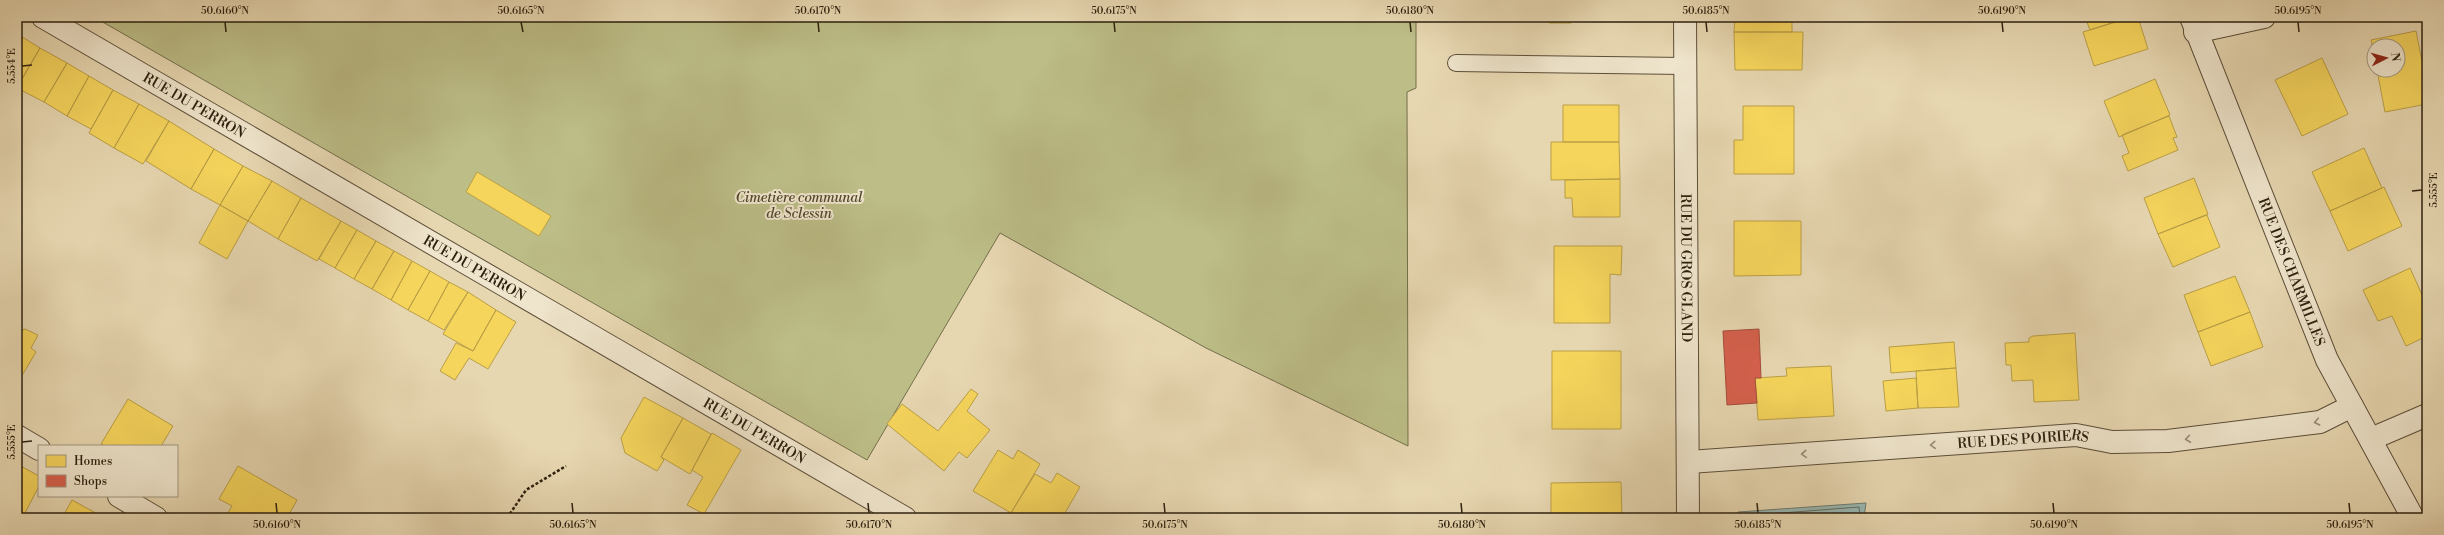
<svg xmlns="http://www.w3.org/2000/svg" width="2444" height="535" font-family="'Libre Bodoni',serif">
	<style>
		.green { fill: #bcbd87; stroke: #746e4b }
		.water { fill: #98b8b3; stroke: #6d7b71 }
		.homes { fill: #f6d55c; stroke: #ba9f45 }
		.shops { fill: #d6604d; stroke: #a34d3a }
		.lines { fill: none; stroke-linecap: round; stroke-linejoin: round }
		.shore { stroke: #626c61; stroke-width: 1 }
		.lane-casing { stroke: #5c4e38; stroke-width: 18 }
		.street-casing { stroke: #5c4e38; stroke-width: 24 }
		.path { stroke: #2d200f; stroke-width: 2.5; stroke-dasharray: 3 2; stroke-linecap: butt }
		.lane { stroke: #efe5cc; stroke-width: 16 }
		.street { stroke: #efe5cc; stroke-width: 22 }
		.oneway { stroke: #988c77 }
		.ticks { fill: none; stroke: #2d200f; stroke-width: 1.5 }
		.labels { text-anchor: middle; stroke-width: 4; stroke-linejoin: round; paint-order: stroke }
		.street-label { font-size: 14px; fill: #2d200f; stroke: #efe5cc }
		.park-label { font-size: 14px; font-style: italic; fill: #51472d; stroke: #efe5cc }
		.neatline { fill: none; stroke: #2d200f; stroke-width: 1.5 }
		.ticks-label { font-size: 10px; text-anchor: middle; fill: #2d200f }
	</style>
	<rect width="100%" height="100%" fill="#e7d7b1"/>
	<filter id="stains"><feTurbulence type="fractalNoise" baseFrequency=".005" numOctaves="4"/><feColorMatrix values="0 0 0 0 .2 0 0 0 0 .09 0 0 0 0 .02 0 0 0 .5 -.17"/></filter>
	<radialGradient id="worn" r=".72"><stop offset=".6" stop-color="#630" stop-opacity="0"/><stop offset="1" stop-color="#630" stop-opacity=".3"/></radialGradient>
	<path class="green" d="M94 17H1416V88L1407 92 1408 446 1206 348 1000 233 867 460Z"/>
	<path class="water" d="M1866 503 1864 518H1737L1738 512Z"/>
	<path class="homes" d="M1549 17H1571V23H1549Z
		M1735 17H1792V32H1734Z
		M2085 17H2131L2090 30Z
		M2131 17H2138L2148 49 2094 66 2083 32Z
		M2416 31 2427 87V104L2385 112 2377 70H2398V46H2374V53L2371 40Z
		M1734 32H1803L1802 70H1735Z
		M19 35 40 48 17 87V38Z
		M40 48 67 63 44 102 17 88Z
		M2322 58 2348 114 2302 136 2275 80Z
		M67 63 89 76 67 116 44 102Z
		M89 76 113 90 91 129 67 116Z
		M2155 79 2170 115 2119 137 2104 101Z
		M113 90 139 104 114 148 89 133Z
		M139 104 169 121 143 164 114 148Z
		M1563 105H1619V142H1563Z
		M1743 106H1794V174H1734V140H1743Z
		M2169 116 2177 137 2173 138 2178 150 2128 171 2122 156 2129 153 2122 135Z
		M169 121 214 149 191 189 146 161Z
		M1551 142H1619L1620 179 1551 180Z
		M2364 148 2382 188 2330 211 2312 172Z
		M214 149 243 166 220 205 191 189Z
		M243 166 272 181 248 221 220 205Z
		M477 172 551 216 539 236 466 192Z
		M2194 178 2208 214 2158 234 2144 198Z
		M1620 179V217H1573L1572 198H1565V180Z
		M272 181 301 198 278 239 248 221Z
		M2384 187 2402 226 2348 251 2330 211Z
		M301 198 341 221 317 261 278 239Z
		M220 205 248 221 227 259 199 243Z
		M2207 215 2220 247 2173 267 2158 234Z
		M341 221 357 230 335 268 319 259Z
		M1734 221H1801V275L1734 276Z
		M357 230 376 241 354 279 335 268Z
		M376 241 394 251 372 289 354 279Z
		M1554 246H1622L1621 275 1610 274V323H1554Z
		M394 251 412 261 391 300 372 289Z
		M412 261 430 271 408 310 391 300Z
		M2410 268 2427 306V336L2406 346 2392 316 2378 321 2363 290Z
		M430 271 449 282 428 321 408 310Z
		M2235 276 2250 312 2198 332 2184 295Z
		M449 282 468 292 444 330 428 321Z
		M468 292 496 310 473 351 443 334Z
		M496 310 516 322 488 369 469 358 455 380 440 371 456 343 473 351Z
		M2250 312 2263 347 2211 366 2198 332Z
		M25 329 38 335 31 348 36 352 17 384V332Z
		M2075 333 2079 400 2034 402 2033 380 2012 381 2011 365H2006L2005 343 2029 342V338L2033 336Z
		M1954 342 1956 368 1891 373 1889 347Z
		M1552 351H1621V429H1552Z
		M1831 366 1834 416 1758 420 1755 378 1787 376 1786 368Z
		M1956 368 1959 407 1918 408 1916 371Z
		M1916 378 1918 408 1886 411 1883 381Z
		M971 389 978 394 967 411 990 430 967 458 959 452 944 471 887 424 902 404 938 431Z
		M644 397 683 418 661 457 664 460 657 471 625 453 621 438Z
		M128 399 173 426 161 446H105L101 444Z
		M683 418 711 434 690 474 661 457Z
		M712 433 741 450 704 514 687 505 703 477 692 470Z
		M998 450 1013 459 1018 450 1040 464 1011 513 973 491Z
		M17 464 39 476V486L23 517 17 514Z
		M238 466 297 500 287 518H225L232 506 219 499Z
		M1057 473 1080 487 1062 518H1019L1011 513 1035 474 1051 483Z
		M1621 482 1622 518H1551V483Z
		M72 500 103 517 102 518H62Z"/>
	<path class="shops" d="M1759 329 1761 378H1755L1757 403 1727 405 1723 331Z"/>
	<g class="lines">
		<path class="shore" d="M1741 518 1743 516 1859 507 1860 518
			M1783 518 1854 513 1855 518"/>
		<defs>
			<path id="lane" d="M1456 63 1685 66"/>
			<g id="street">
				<path id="s1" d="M43 17 905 518"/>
				<path id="s2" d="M1685 17 1688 518"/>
				<path id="s3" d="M2191 17 2327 360 2413 518"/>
				<path d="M2195 32 2264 17"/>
				<path d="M17 436 39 449"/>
				<path d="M2371 439 2427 415"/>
				<path id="s4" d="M1689 462 2076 435 2112 442 2168 441 2320 422 2352 406"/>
				<path d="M119 496 156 518"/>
			</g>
		</defs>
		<use href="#lane" class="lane-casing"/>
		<use href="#street" class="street-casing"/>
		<path class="path" d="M507 518 526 490 566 466"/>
		<use href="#lane" class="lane"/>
		<use href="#street" class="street"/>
	</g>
	<defs><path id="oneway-chevron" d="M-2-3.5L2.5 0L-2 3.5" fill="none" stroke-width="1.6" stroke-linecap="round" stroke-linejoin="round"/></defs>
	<g class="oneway">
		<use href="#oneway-chevron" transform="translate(2317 422) rotate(168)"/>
		<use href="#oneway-chevron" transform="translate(2188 439) rotate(173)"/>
		<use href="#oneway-chevron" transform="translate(1933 445) rotate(176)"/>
		<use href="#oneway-chevron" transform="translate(1804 454) rotate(176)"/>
	</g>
	<path class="ticks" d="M225 22 226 32M521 22 523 32M818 22 819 32M1114 22 1115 32M1410 22 1411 32M1706 22 1707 32M2002 22 2003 32M2298 22 2299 32M22 66 32 65M2412 191 2422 190M22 442 32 441M276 503 277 513M572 503 573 513M868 503 869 513M1164 503 1165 513M1461 503 1462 513M1757 503 1758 513M2053 503 2054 513M2349 503 2350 513"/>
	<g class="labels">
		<g class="street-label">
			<text dy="5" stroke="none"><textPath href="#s1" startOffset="175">RUE DU PERRON</textPath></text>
			<text dy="5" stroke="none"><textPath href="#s1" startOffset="499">RUE DU PERRON</textPath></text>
			<text dy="5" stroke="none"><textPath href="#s2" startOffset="251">RUE DU GROS GLAND</textPath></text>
			<text dy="5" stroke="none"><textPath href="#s3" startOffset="274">RUE DES CHARMILLES</textPath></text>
			<text dy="5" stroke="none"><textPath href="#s1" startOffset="823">RUE DU PERRON</textPath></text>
			<text dy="5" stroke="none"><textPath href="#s4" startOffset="335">RUE DES POIRIERS</textPath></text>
		</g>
		<g class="park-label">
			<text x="799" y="202">Cimetière communal<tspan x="799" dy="16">de Sclessin</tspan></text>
		</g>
	</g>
	<rect width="2444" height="535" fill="none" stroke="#e7d7b1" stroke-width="44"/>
	<rect x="38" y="445" width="140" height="52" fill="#efe5cc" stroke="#a19680"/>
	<rect x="46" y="455" width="20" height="12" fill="#f6d55c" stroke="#a19680"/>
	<text x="74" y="465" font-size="12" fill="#2d200f">Homes</text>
	<rect x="46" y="475" width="20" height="12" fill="#d6604d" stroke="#a19680"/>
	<text x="74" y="485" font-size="12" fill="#2d200f">Shops</text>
	<g transform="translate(2386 58) rotate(84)"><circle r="19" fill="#efe5cc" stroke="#a19680"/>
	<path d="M0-3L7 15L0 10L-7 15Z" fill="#8f2418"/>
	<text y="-6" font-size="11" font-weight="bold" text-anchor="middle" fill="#2d200f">N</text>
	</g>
	<rect x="22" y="22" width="2400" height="491" class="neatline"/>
	<g class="ticks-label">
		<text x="225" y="14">50.6160°N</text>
		<text x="521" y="14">50.6165°N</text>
		<text x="818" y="14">50.6170°N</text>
		<text x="1114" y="14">50.6175°N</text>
		<text x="1410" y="14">50.6180°N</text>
		<text x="1706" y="14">50.6185°N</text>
		<text x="2002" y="14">50.6190°N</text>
		<text x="2298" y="14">50.6195°N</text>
		<text transform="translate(11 66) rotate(-90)" y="4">5.554°E</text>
		<text transform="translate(2433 190) rotate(-90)" y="4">5.555°E</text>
		<text transform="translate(11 442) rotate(-90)" y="4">5.555°E</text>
		<text x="277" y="528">50.6160°N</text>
		<text x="573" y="528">50.6165°N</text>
		<text x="869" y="528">50.6170°N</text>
		<text x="1165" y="528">50.6175°N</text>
		<text x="1462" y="528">50.6180°N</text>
		<text x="1758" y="528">50.6185°N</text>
		<text x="2054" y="528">50.6190°N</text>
		<text x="2350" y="528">50.6195°N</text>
	</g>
	<rect width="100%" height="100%" filter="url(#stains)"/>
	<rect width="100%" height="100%" fill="url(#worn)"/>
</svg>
